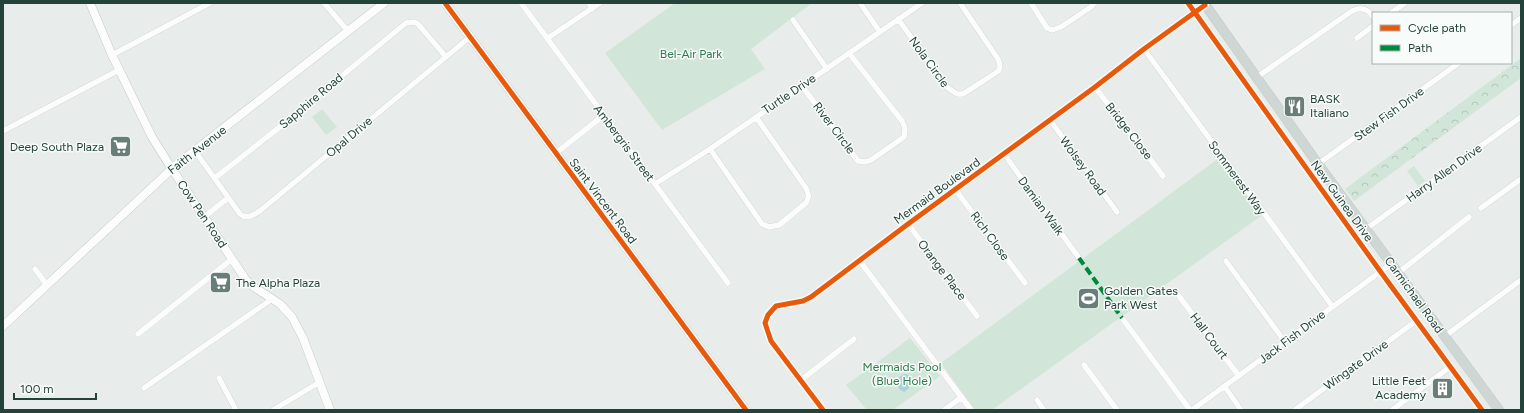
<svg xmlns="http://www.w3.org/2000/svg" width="1524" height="413" font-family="Figtree,sans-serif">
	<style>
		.forest { fill: url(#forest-crowns) }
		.park { fill: #d1e6d8 }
		.water { fill: #a9d4db }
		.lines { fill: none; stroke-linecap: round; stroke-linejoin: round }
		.street-casing { stroke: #c5cac8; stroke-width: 6 }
		.secondary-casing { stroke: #c3cbc8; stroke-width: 9 }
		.primary-casing { stroke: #c3ccc9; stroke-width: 10 }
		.street { stroke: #fcfcfc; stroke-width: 5.5 }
		.secondary { stroke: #fcfcfc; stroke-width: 8 }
		.primary { stroke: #cfd7d5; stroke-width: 9 }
		.quiet { stroke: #00873e; stroke-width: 4; stroke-dasharray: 8 4; stroke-linecap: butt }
		.cycleway-casing { stroke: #f7fbf9; stroke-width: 8 }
		.cycleway { stroke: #e8590c; stroke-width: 5 }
		.labels { text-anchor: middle; stroke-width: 3; stroke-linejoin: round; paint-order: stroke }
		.park-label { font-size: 12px; fill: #2d7a4b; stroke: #f7fbf9 }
		.street-label { font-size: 12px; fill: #24423a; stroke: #f7fbf9 }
		.poi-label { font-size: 12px; fill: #24423a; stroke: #f7fbf9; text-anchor: start }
	</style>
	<defs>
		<pattern id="forest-crowns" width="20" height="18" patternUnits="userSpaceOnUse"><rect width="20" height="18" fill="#d1e6d8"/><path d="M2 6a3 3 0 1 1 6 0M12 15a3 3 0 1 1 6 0" fill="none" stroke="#b3c6ba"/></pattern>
	</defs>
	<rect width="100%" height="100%" fill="#e8edeb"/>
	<path class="forest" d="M1521 58V78L1354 201 1345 189Z"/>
	<path class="park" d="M675 3H812L751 49 765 69 662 130 605 53Z
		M322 109 337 127 326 135 312 117Z
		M1219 158 1261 216 992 410H975L941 363Z
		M1414 166 1425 181 1418 186 1407 171Z
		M910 338 940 376 893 410H867L846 385Z"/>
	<path class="water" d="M904 374 909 375C912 383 912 387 904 392L899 389 897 383 899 377Z"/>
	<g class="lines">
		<defs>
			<path id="street" d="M324 3 348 31
				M521 3 728 283
				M589 3 592 9
				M860 3 880 32
				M1031 3 1047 28 1052 30 1061 27 1091 7 1094 3
				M1188 3 1380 271 1482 410
				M1391 13 1405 3
				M898 19 948 88 957 94H963L997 72C1001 69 1000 63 998 59L960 3
				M793 20 827 69
				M1511 25 1521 18
				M548 38 600 3
				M1357 38 1373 26
				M1144 49 1332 306
				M112 55 210 3
				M1257 77 1352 11C1360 7 1368 8 1373 17
				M802 86 858 161 865 162 871 160 904 137 905 128 902 121 849 53
				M1095 87 1163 176
				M1050 120 1117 212
				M3 131 119 70
				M710 149 762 224 769 227 779 225 806 203C809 198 809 193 806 188L756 117
				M195 151 240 214C247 220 254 215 261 210L470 37
				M556 153 604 115
				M1004 154 1079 258
				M1318 164 1459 63
				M215 178 276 130 406 23 414 22 418 24 446 57
				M655 184 710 149 922 3
				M955 189 1025 283
				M1481 208 1521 179
				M204 217 228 198
				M908 224 977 316
				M1366 229 1521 117
				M859 260 971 410
				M1226 261 1285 342
				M35 269 47 285
				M1398 273 1469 217
				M1179 296 1239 376
				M1122 318 1190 410
				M138 334 232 259
				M1445 336 1521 280
				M1084 365 1117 410
				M219 378 236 410
				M801 380 854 339
				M1225 387 1241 410
				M144 388 272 299
				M1037 400 1044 410
				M1296 409 1416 321
				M273 410 320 382
				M823 410 771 341 765 323 768 315 776 306 803 301 811 297 908 224 1095 87 1144 49 1205 5
				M944 410 962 397
				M1192 410 1391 264
				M1392 410 1450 367"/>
			<path id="secondary" d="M90 3 112 55 152 137 172 169 246 280 254 287 280 304 292 317 303 338 330 410
				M445 3 746 410
				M3 326 175 166 384 3"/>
			<path id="primary" d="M1204 3 1318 164 1499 410"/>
		</defs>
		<use href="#street" class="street-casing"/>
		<use href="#secondary" class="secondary-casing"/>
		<use href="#primary" class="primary-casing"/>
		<use href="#street" class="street"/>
		<use href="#secondary" class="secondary"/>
		<use href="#primary" class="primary"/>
		<path class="quiet" d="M1079 258 1122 318"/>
		<defs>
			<path id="cycleway" d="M445 3 746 410
				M1188 3 1380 271 1482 410
				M823 410 771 341 765 323 768 315 776 306 803 301 811 297 908 224 1095 87 1144 49 1205 5"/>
		</defs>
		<use href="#cycleway" class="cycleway-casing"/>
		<use href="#cycleway" class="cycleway"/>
	</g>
	<defs>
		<symbol id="restaurant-square" viewBox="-11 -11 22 22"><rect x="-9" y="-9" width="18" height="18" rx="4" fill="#697e78" stroke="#f7fbf9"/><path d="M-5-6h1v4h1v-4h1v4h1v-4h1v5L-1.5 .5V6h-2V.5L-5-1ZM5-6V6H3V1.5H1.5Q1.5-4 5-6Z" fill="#fff"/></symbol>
		<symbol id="supermarket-square" viewBox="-11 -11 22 22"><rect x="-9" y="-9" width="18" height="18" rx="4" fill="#697e78" stroke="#f7fbf9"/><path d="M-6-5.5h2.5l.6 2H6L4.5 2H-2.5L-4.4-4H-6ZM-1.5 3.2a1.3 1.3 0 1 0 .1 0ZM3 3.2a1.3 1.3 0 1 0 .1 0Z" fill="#fff"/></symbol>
		<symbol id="stadium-square" viewBox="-11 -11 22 22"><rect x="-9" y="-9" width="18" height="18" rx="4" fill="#697e78" stroke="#f7fbf9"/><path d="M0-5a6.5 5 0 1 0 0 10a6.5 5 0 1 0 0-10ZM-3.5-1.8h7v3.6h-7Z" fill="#fff"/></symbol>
		<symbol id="building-square" viewBox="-11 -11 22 22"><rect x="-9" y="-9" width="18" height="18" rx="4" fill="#697e78" stroke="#f7fbf9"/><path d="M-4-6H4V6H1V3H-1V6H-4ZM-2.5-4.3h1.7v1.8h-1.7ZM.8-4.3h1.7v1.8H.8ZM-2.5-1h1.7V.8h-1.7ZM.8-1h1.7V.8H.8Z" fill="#fff"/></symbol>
	</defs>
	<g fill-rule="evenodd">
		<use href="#restaurant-square" x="1282" y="94" width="25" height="25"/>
		<use href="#supermarket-square" x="108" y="134" width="25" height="25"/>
		<use href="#supermarket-square" x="208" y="270" width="25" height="25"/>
		<use href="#stadium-square" x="1076" y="286" width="25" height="25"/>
		<use href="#building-square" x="1430" y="376" width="25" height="25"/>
	</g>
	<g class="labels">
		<g class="park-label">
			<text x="691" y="58">Bel-Air Park</text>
			<text x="902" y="371">Mermaids Pool<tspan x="902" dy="14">(Blue Hole)</tspan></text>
		</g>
		<g class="street-label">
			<text transform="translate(929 62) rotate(54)" y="4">Nola Circle</text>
			<text transform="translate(789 94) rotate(-34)" y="4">Turtle Drive</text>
			<text transform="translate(311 101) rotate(-40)" y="4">Sapphire Road</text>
			<text transform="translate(1389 114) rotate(-36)" y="4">Stew Fish Drive</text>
			<text transform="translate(834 128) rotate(53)" y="4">River Circle</text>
			<text transform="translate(1129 131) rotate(52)" y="4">Bridge Close</text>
			<text transform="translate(349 137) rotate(-40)" y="4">Opal Drive</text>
			<text transform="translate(624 143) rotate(53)" y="4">Ambergris Street</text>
			<text transform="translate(197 150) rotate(-38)" y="4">Faith Avenue</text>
			<text transform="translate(1083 166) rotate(54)" y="4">Wolsey Road</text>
			<text transform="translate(1444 173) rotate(-36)" y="4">Harry Allen Drive</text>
			<text transform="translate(1237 178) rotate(54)" y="4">Sommerest Way</text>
			<text transform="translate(937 191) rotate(-36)" y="4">Mermaid Boulevard</text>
			<text transform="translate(603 201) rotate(53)" y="4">Saint Vincent Road</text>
			<text transform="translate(1342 201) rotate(54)" y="4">New Guinea Drive</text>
			<text transform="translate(1041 206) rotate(54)" y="4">Damian Walk</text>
			<text transform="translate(202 214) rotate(56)" y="4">Cow Pen Road</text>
			<text transform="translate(990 236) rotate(54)" y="4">Rich Close</text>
			<text transform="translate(942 270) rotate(53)" y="4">Orange Place</text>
			<text transform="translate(1414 295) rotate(54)" y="4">Carmichael Road</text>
			<text transform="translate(1209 336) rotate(53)" y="4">Hall Court</text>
			<text transform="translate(1292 337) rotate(-37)" y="4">Jack Fish Drive</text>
			<text transform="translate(1356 365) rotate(-36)" y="4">Wingate Drive</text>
		</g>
		<g class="poi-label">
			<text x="1310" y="103">BASK<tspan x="1310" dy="14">Italiano</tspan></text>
			<text x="104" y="151" text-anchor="end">Deep South Plaza</text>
			<text x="236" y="287">The Alpha Plaza</text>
			<text x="1104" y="295">Golden Gates<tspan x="1104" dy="14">Park West</tspan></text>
			<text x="1426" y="385" text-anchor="end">Little Feet<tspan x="1426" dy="14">Academy</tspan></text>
		</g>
	</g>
	<rect width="1524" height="413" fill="none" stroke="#24423a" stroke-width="8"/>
	<rect x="1372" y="12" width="140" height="52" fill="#f7fbf9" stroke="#a3b1ad"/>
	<rect x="1380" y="25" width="20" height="6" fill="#e8590c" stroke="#a3b1ad"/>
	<text x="1408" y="32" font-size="12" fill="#24423a">Cycle path</text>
	<rect x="1380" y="45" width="20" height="6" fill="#00873e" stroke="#a3b1ad"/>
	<text x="1408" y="52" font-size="12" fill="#24423a">Path</text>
	<path d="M14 393v6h82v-6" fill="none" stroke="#24423a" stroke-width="2"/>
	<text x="20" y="393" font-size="12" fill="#24423a" stroke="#f7fbf9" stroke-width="3" paint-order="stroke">100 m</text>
</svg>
